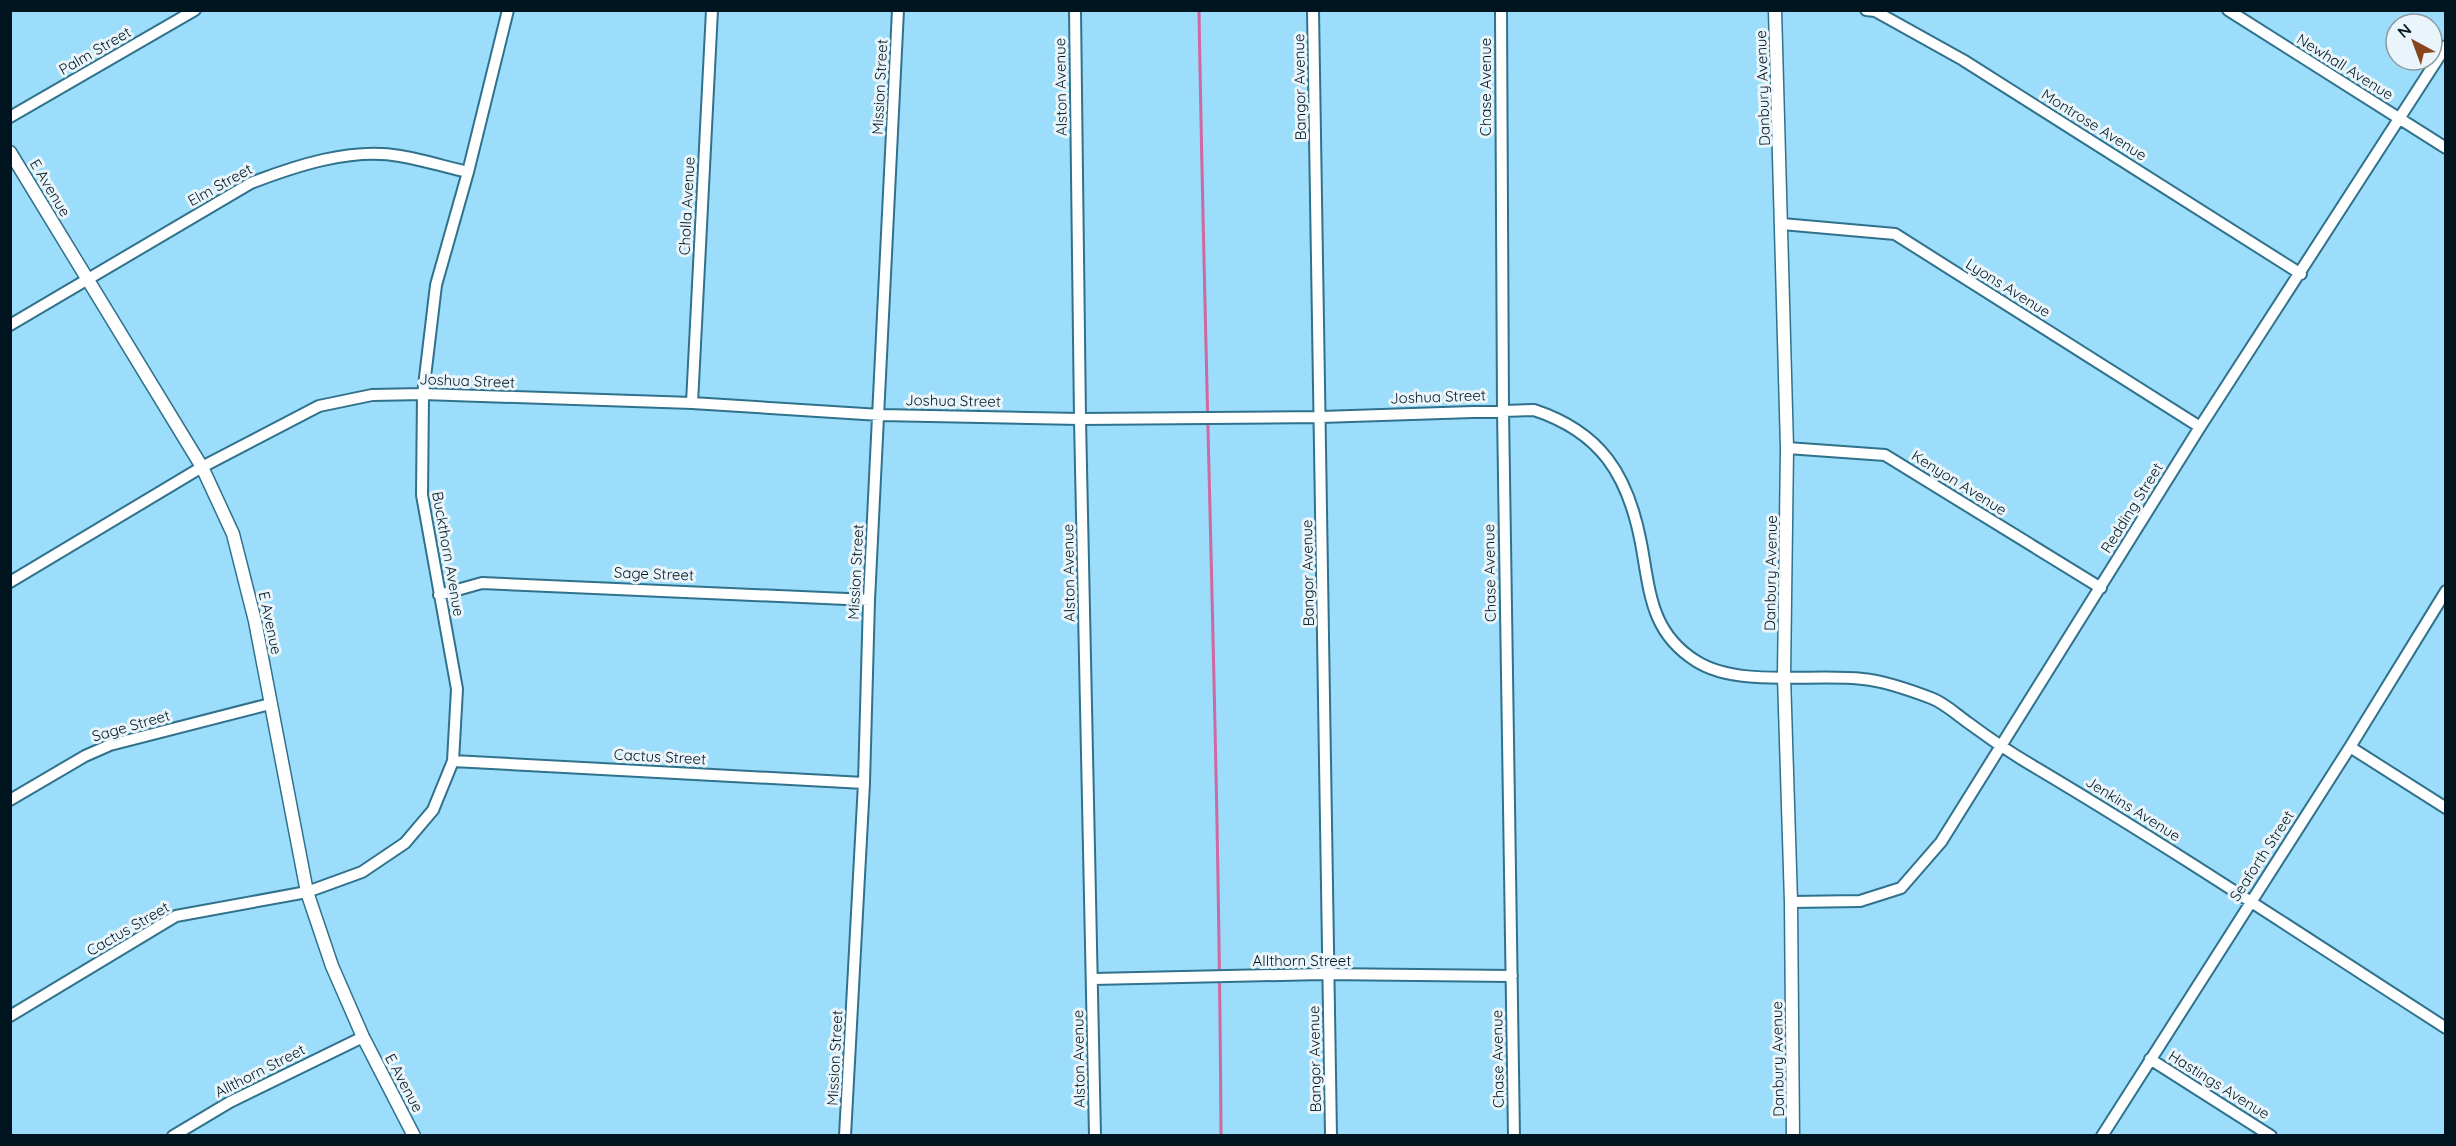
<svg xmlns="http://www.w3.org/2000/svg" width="2456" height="1146" font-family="Quicksand,sans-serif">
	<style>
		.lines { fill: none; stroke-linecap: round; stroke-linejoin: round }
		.stream { stroke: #d068a1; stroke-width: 3 }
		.minor-casing { stroke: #30718c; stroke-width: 14 }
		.tertiary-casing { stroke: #30718c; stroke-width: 15 }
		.minor { stroke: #fff; stroke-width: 10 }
		.tertiary { stroke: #fff; stroke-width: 12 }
		.labels { text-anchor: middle; stroke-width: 6; stroke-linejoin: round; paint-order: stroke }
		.street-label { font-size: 15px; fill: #00151f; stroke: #e9f5fb }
	</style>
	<rect width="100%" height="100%" fill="#9bddfa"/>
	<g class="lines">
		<path class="stream" d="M1199 10C1205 385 1219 760 1221 1136"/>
		<defs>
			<path id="minor" d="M1075 10 1080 419 1095 1136
				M1313 10 1331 1136
				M1501 10 1503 410 1514 1136
				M1866 10 1875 11 1963 60 2301 274
				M2228 10 2446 148
				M10 117 195 10
				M1782 224 1895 234 2200 427
				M10 325 251 183C295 166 352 147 400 156 423 160 446 167 468 172
				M692 403 712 10
				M1787 448 1885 455 2101 588
				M10 582 202 467 319 406 372 395 423 394 692 403 880 415 1080 419 1321 417 1534 410C1601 432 1628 475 1641 543 1650 591 1650 632 1696 661 1738 688 1813 673 1863 679 1885 681 1910 690 1931 698 1945 703 1958 716 1970 724 1990 739 2011 753 2033 766 2173 849 2309 940 2446 1028
				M439 595 482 583 869 600
				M2350 747 2446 808
				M453 761 864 783
				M10 800 85 756 110 745 270 704
				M1791 902 1860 901 1901 888 1941 842 2200 427 2446 46
				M1093 979 1322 974 1512 976
				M10 1016 176 916 307 892 362 872 405 843 433 810 453 761 457 689 422 495 423 394 436 285 468 172 508 10
				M2150 1059 2271 1136
				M173 1136 230 1102 363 1037
				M845 1136 864 783 869 600 898 10
				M2102 1136 2350 747 2446 591"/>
			<path id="tertiary" d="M1775 10 1787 448 1784 676 1791 902 1793 1136
				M10 152 202 467 233 534 255 621 307 892 332 966 363 1037 414 1136"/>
		</defs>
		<use href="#minor" class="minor-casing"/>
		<use href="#tertiary" class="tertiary-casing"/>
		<use href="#minor" class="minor"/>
		<use href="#tertiary" class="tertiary"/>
	</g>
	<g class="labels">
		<g class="street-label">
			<text transform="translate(95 51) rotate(-30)" y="5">Palm Street</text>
			<text transform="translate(2345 67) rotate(32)" y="5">Newhall Avenue</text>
			<text transform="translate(880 87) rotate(-87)" y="5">Mission Street</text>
			<text transform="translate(1061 87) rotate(-91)" y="5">Alston Avenue</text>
			<text transform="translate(1300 87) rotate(-91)" y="5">Bangor Avenue</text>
			<text transform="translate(1486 87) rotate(-90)" y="5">Chase Avenue</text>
			<text transform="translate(1763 88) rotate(-92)" y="5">Danbury Avenue</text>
			<text transform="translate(2094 125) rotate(32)" y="5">Montrose Avenue</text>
			<text transform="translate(220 185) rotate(-29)" y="5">Elm Street</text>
			<text transform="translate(50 188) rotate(59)" y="5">E Avenue</text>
			<text transform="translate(687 206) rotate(-87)" y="5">Cholla Avenue</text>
			<text transform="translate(2008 288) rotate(32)" y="5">Lyons Avenue</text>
			<text transform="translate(467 381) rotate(2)" y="5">Joshua Street</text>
			<text transform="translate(1438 397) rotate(-2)" y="5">Joshua Street</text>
			<text transform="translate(953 401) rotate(1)" y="5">Joshua Street</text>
			<text transform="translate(1959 483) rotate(32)" y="5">Kenyon Avenue</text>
			<text transform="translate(2132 508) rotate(-58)" y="5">Redding Street</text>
			<text transform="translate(448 554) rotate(80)" y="5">Buckthorn Avenue</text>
			<text transform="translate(856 572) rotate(-87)" y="5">Mission Street</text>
			<text transform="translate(1069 573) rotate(-91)" y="5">Alston Avenue</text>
			<text transform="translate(1308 573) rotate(-91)" y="5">Bangor Avenue</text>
			<text transform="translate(1490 573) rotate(-91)" y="5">Chase Avenue</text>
			<text transform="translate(1771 573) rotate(-89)" y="5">Danbury Avenue</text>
			<text transform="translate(654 574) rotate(2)" y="5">Sage Street</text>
			<text transform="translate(270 623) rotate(78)" y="5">E Avenue</text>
			<text transform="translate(131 726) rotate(-16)" y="5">Sage Street</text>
			<text transform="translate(660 757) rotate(3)" y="5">Cactus Street</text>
			<text transform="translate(2133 809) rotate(32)" y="5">Jenkins Avenue</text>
			<text transform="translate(2262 856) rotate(-57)" y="5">Seaforth Street</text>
			<text transform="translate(128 929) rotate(-30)" y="5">Cactus Street</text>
			<text x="1302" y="966">Allthorn Street</text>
			<text transform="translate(835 1058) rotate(-87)" y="5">Mission Street</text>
			<text transform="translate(1079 1059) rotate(-91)" y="5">Alston Avenue</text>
			<text transform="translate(1315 1059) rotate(-91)" y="5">Bangor Avenue</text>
			<text transform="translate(1498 1059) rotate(-91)" y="5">Chase Avenue</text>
			<text transform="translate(1778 1059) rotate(-91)" y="5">Danbury Avenue</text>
			<text transform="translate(260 1071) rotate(-27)" y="5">Allthorn Street</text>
			<text transform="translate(404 1083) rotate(62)" y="5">E Avenue</text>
			<text transform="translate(2219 1085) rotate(32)" y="5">Hastings Avenue</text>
		</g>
	</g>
	<rect width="2456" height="1146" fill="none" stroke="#00151f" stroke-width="24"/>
	<g transform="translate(2414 42) rotate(319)"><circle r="28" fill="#e9f5fb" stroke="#8c9ba3" stroke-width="1.5"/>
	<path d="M0-4.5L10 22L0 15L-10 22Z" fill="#8a451d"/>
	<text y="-9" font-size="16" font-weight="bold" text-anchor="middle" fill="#00151f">N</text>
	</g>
</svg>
